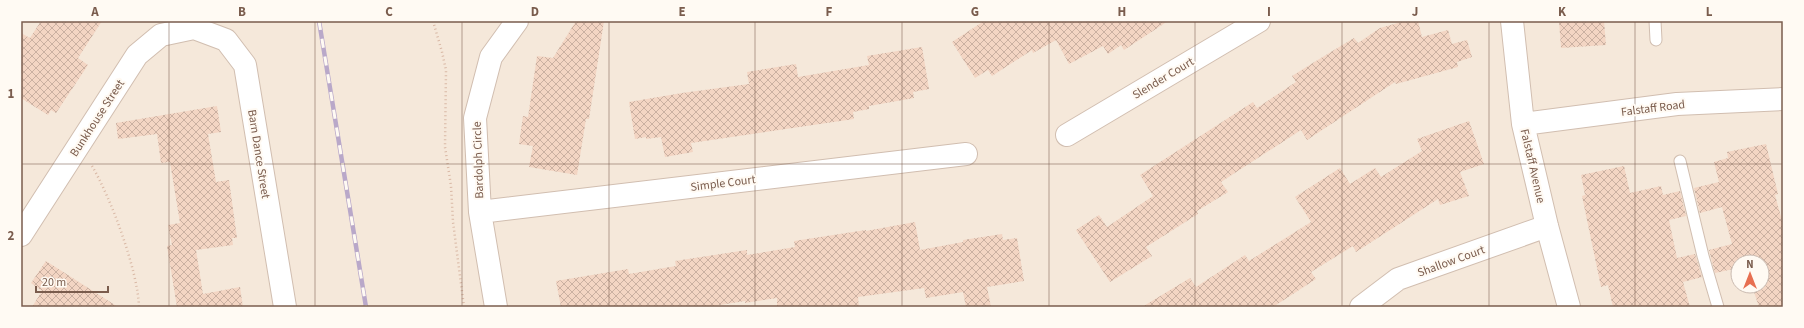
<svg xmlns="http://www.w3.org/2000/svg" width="1804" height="328" font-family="'Source Sans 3',sans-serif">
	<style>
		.residential { fill: #f5e8da; fill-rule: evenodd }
		.building { fill: url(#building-cross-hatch) }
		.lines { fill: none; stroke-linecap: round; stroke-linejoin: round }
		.lane-casing { stroke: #d1beb0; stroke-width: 13 }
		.street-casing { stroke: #d1beb0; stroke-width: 24 }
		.path { stroke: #d9b8a5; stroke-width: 2.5; stroke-dasharray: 1 3; stroke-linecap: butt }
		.lane { stroke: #fff; stroke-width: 11 }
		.street { stroke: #fff; stroke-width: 22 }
		.rail-casing { stroke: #b9a8c9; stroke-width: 4.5 }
		.rail { stroke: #fffaf3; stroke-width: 3; stroke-dasharray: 9; stroke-linecap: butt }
		.grid { fill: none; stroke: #7a5c4d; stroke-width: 1; stroke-opacity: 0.55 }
		.labels { text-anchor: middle; stroke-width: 4; stroke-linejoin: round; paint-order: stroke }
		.street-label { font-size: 12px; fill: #7a5c4d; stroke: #fffaf3 }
		.neatline { fill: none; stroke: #7a5c4d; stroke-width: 1.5 }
		.grid-label { font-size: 13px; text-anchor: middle; font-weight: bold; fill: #7a5c4d }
	</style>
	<defs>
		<pattern id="building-cross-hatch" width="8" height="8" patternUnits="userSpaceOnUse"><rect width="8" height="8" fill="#f3d5c3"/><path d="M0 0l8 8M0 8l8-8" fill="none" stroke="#cab0a1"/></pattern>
	</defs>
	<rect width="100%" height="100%" fill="#fdf6ec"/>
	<path class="residential" d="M21 21H1783V307H21ZM1738 262H1762V286H1738Z"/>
	<path class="building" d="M41 21H102L78 58 88 65 56 113 51 110 48 115 21 98V33L30 38Z
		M576 21H604L589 119H586L577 175 529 167 533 146 519 144 523 116 528 117 537 56 553 58Z
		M984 21H1168L1124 50 1121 45 1108 54 1103 46 1069 64 1056 40 1033 53 1032 50 992 76 988 70 975 78 952 42Z
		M1405 21H1418L1422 37 1448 30 1452 44 1467 40 1472 57 1457 62 1458 67 1396 84 1395 82 1307 140 1301 130 1221 182 1228 192 1197 211 1198 214 1146 247 1152 256 1110 282 1076 230 1099 215 1107 227 1153 196 1140 175 1253 102 1257 108 1296 82 1292 76 1316 61 1354 38 1358 43 1380 28Z
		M1559 21H1604L1606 45 1561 48Z
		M922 47 929 89 913 92 914 98 869 106V109L853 112 854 119 691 143 693 152 665 157 661 137 646 139V137L635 139 629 102 682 93 749 84 747 72 796 64 798 77 869 65 867 56Z
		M217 106 221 132 208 134 216 182 229 180 237 238H232L233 245 196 250 203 294 240 287 243 307H177L167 246 172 245 168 225 180 223 170 162 161 163 157 134 118 139 116 123Z
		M1469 121 1484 164 1460 172 1469 196 1440 205 1438 199 1356 252 1353 246 1311 272 1316 279 1273 307H1142L1190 278 1196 287 1245 255 1249 261 1311 222 1295 197 1340 168 1350 184 1375 168 1381 177 1422 151 1417 139Z
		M1766 144 1778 194 1775 195 1783 224V307H1759L1752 286H1762V262H1738V268L1715 273 1709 250 1732 244 1722 207 1700 213 1694 188 1719 182 1714 162 1728 158 1727 152Z
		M1624 166 1630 193 1661 186 1663 195 1680 191 1686 216 1669 220 1677 258 1695 254 1702 277 1683 282 1690 307H1613L1608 285 1601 287 1582 196 1585 195 1581 175Z
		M915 222 920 250 963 242V240L1002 234 1003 240 1017 238 1024 281 987 287 991 307H966L963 292 926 298 924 288 858 297 859 307H777V298L745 303V301L707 307H561L556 281 628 269 629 274 676 266 675 261 747 250V255L795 247 794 241 866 230V231Z
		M46 261 118 307H32L42 291 31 283Z"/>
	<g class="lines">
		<defs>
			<path id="lane" d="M1655 21 1656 40
				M1680 161 1703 256 1718 307"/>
			<path id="street" d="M1512 21 1523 124 1547 226 1569 307
				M1523 124 1677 104 1783 99
				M1067 135 1259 21
				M480 212 966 154
				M21 235 137 55 161 35 194 28 226 40 245 65 285 307
				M496 307 480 212 475 118 491 57 517 21
				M1361 307 1398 279 1547 226"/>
		</defs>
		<use href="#lane" class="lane-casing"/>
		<use href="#street" class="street-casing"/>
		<path class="path" d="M433 21 442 52 446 70 445 147 451 186 453 222 464 307
			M92 166C111 198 138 271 139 307"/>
		<use href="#lane" class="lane"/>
		<use href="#street" class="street"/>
		<defs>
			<path id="rail" d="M319 21 366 307"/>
		</defs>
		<use href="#rail" class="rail-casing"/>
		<use href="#rail" class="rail"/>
	</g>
	<path class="grid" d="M169 21V307M315 21V307M462 21V307M609 21V307M755 21V307M902 21V307M1049 21V307M1195 21V307M1342 21V307M1489 21V307M1635 21V307M21 164H1783"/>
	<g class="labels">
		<g class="street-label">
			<text transform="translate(1163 78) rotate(-31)" y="4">Slender Court</text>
			<text transform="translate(1653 108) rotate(-7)" y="4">Falstaff Road</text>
			<text transform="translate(97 118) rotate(-57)" y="4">Bunkhouse Street</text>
			<text transform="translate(259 154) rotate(81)" y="4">Barn Dance Street</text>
			<text transform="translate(478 160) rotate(-92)" y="4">Bardolph Circle</text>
			<text transform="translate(1533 166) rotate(77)" y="4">Falstaff Avenue</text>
			<text transform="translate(723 183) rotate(-7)" y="4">Simple Court</text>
			<text transform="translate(1451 261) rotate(-20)" y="4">Shallow Court</text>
		</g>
	</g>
	<rect width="1804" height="328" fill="none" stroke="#fffaf3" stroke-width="44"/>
	<g transform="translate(1750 274)"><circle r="19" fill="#fffaf3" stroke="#cabbb1"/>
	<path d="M0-3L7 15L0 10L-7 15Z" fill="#e76f51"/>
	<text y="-6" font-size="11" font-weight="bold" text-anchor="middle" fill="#7a5c4d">N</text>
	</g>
	<path d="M36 286v6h72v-6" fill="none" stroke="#7a5c4d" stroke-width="2"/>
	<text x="42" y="286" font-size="12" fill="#7a5c4d" stroke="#fffaf3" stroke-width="3" paint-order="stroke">20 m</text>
	<rect x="22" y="22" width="1760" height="284" class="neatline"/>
	<g class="grid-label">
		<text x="95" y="16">A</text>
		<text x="242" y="16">B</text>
		<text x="389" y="16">C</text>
		<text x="535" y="16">D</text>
		<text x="682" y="16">E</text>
		<text x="829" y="16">F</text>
		<text x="975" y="16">G</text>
		<text x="1122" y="16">H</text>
		<text x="1269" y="16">I</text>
		<text x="1415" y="16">J</text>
		<text x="1562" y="16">K</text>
		<text x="1709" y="16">L</text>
		<text x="11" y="98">1</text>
		<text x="11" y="240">2</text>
	</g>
</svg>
